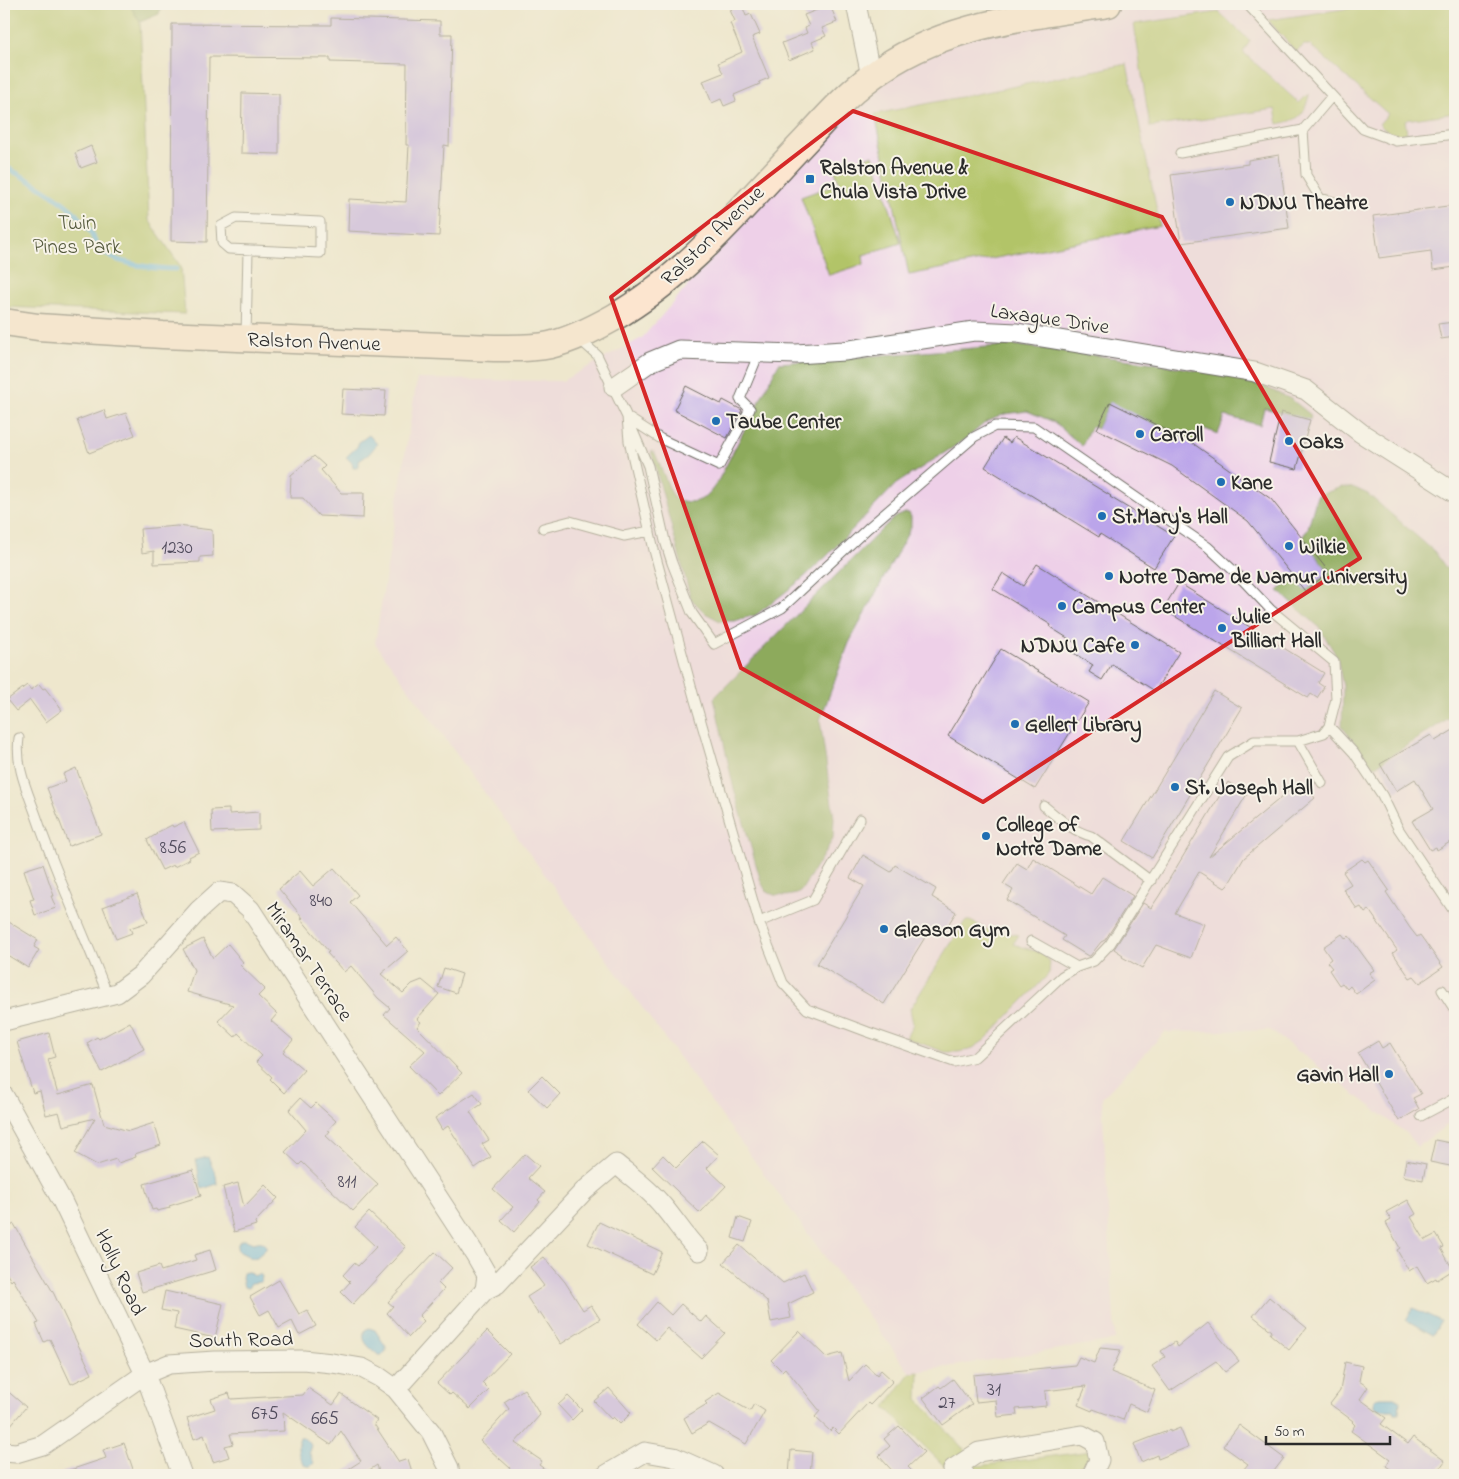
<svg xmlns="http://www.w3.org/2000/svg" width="1459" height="1479" font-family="'Indie Flower',sans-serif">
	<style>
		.built { fill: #eed0e8 }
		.green { fill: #b2c468; stroke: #6e784a }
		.forest { fill: #8daa5c; stroke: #5c6a44 }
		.water { fill: #67b6e1; stroke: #497086 }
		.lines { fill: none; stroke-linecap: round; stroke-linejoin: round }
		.stream { stroke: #67b6e1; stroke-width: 5 }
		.building { fill: #bba5ea }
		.lane-casing { stroke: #6f6d64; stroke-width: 11 }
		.street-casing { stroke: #6f6d64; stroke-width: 21 }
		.secondary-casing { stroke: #6f6d64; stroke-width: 29 }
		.lane { stroke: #fff; stroke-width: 9 }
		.street { stroke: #fff; stroke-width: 19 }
		.secondary { stroke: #fce5cf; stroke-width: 26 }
		.marked { fill: none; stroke: #d62828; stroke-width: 4; stroke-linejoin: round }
		.poi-dot { fill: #1f6fb2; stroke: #f7f3e8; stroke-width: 2 }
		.labels { text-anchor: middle; stroke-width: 4; stroke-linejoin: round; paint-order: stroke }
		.number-label { font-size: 19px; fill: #4f4a5b }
		.poi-label { font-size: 21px; font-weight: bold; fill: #2b2b2b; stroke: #f7f3e8; text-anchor: start }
		.park-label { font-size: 21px; fill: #54593d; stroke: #f7f3e8 }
		.street-label { font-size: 21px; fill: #2b2b2b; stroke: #f7f3e8 }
	</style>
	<rect width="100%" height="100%" fill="#f7f3e8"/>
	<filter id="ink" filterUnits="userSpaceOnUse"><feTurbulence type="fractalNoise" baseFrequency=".02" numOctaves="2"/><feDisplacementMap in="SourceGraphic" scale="10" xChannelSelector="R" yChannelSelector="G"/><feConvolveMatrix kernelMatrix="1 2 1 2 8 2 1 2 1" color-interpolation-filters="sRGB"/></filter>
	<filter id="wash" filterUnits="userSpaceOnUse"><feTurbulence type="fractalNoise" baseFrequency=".0096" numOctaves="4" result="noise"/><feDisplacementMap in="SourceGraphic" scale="20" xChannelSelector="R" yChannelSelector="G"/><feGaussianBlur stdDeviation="1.12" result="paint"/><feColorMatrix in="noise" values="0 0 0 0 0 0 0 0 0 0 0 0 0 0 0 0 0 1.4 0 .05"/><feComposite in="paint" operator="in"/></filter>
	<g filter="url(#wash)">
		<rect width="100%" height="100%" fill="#eee7cd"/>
		<path class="built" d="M1131 4H1455V1119L1417 1147 1407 1134 1270 1030 1165 1032 1102 1098 1115 1340 910 1373 375 643 417 379 562 381 642 338 880 67 931 34Z"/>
		<path class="green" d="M4 4H129L140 22 149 220 181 267 185 314 4 307Z
			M1379 4H1455V113L1405 120 1407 133C1396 135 1387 133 1379 124L1388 114 1310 45H1304L1296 52 1268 20Z
			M1219 12 1250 41 1243 52 1299 103 1307 95H1309C1304 116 1299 120 1278 124L1275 109 1150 127 1134 24Z
			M1127 64 1160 226 909 275 875 114Z
			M873 155 901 243 863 255 864 264 829 275 801 197 839 183 834 168Z
			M965 921H970L991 931 1019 935 1013 944 1042 953 1050 962 1049 973 1046 977 985 1040 970 1050 958 1052H945L906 1038 913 1024 910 1009Z
			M919 1372 918 1399 979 1466 1091 1451 1079 1475H966L943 1465 885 1407 910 1373Z"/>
		<path class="forest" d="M129 4H161L159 14 140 22Z
			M1014 345 1155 363 1233 377 1265 387 1291 399 1311 415 1310 420 1264 408 1260 425 1225 416 1218 434 1205 429 1193 446 1110 403 1097 429 1091 426 1082 446 1054 422 1027 411 1005 414 986 422 966 439 896 484 828 555 801 580 756 615 734 621H720L705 613 691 599 651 451 655 453 670 490 675 499C697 506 706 500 718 481L779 363Z
			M1341 487 1355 488 1368 494 1435 552 1455 581V714L1374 767 1342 727 1343 687 1337 657 1319 627 1278 591 1294 577 1305 591 1329 572 1302 538 1308 528 1317 496Z
			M905 513H909L911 517V527L849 643 820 720 834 818 833 838 830 844 801 891 797 894 786 896 774 895 766 891 761 882 733 785 714 698 886 525 896 517Z"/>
		<path class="water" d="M369 435 377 444 369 454 359 461V466L357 468H353L352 463 346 457 357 447 359 442Z
			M208 1157 216 1175 217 1184 202 1189C198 1179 199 1170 196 1160Z
			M242 1240H246L253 1243C258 1242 262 1240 266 1245V1249L257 1257 252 1258 238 1251 237 1247 239 1242Z
			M247 1272H249L253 1276 259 1274 262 1276 261 1282 251 1283 248 1288 244 1287 242 1278 243 1273Z
			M1413 1308 1441 1321 1433 1335 1406 1320Z
			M369 1328 375 1330 386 1347V1351L383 1355H378C370 1347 360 1342 365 1330Z
			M1379 1397H1394L1400 1400 1399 1413H1395L1394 1410H1379L1374 1407V1400Z
			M300 1437H303L311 1445 309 1452 314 1463 311 1466H306C298 1459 296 1447 300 1437Z"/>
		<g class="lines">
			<path class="stream" d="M4 166C25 178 47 189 66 205 74 211 84 222 90 231 93 236 95 243 99 248 111 264 156 269 176 269"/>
		</g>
		<g id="blocks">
			<path class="building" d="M742 5 746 16 751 14 760 34 752 37 769 78 759 82 760 84 734 95 736 101 724 106 721 99 712 103 703 81 723 73 718 63 742 52 730 23 735 21 730 10Z
				M830 5 837 22 822 28 826 36 812 42 815 49 789 60 782 43 807 33 805 28 809 26 804 15Z
				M331 18 440 21V34H452L449 146 444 145 439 236 348 231 349 199 406 202 409 145H406L407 64 330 62V58L209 57 207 242 171 241 172 24 331 25Z
				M242 93 279 94V154L241 153Z
				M91 146 97 162 81 168 75 153Z
				M1279 155 1289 228 1181 243 1171 175 1248 164V160Z
				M1455 205V267L1433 270 1431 251 1379 258 1373 216Z
				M1454 322 1455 337 1441 339 1438 324Z
				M686 386 721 404 723 400 742 410 727 438 674 410Z
				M343 389 386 391 384 416 341 414Z
				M1110 402 1191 442 1271 499 1329 572 1305 591 1248 521 1172 466 1097 429Z
				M104 410 107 419 126 413 135 435 89 453 77 420Z
				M1281 412 1310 420 1297 469 1269 462Z
				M1014 437 1111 496 1110 497 1174 536 1154 568 1100 534 1099 537 985 467 1003 438 1010 443Z
				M314 456 325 466 321 470 341 493H364L363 518 319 516 303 498H290L291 475Z
				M177 526 212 530 213 556 200 557V562L154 564V551L142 553 140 529Z
				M1037 564 1179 652 1155 691 1112 664 1102 680 1089 672 1093 665 1072 652 1077 644 1050 627 1051 625 993 589 1003 573 1023 586Z
				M1179 583 1324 673 1318 683 1324 687 1317 698 1311 694 1308 698 1163 609Z
				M1001 649 1089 702 1035 789 948 736Z
				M39 684 43 689 45 688 62 710 46 722 30 700 16 711 7 700 27 685 31 690Z
				M1214 691 1242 708 1152 858 1124 841Z
				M1455 729V839L1437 850 1436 847 1430 850 1412 821 1433 809 1415 779 1396 791 1380 764 1431 735 1435 741Z
				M76 768 101 834 69 846 47 788 66 781 63 774Z
				M1301 781 1315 798 1244 858 1228 885 1225 888 1199 872 1175 913 1204 924 1191 958 1156 945 1142 968 1122 957 1123 955 1114 949 1143 903 1151 908 1159 896 1228 782 1247 794 1209 857Z
				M229 809V814L259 812V830L212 832 211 810Z
				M184 822 199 852 189 857 190 859 174 867 173 865 162 870 147 840 157 834 156 833 172 825 173 827Z
				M863 855 891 872 895 865 936 889 932 897 956 912 943 933 932 926 884 1004 817 964 864 886 850 878Z
				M1033 858 1091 894 1102 877 1133 896 1105 940 1101 942 1090 956H1088L1062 940 1065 936 1007 900 1013 890 1003 884 1017 863 1027 869Z
				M1362 859 1365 862 1368 860 1389 890 1386 892 1410 928 1417 937 1420 935 1443 967 1420 983 1414 976 1410 978 1393 953 1397 950 1369 910 1365 913 1361 907 1357 909 1343 889 1351 884 1343 872Z
				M43 864 54 896H51L56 908 35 915 30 900 34 899 24 870Z
				M334 868 358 895 350 902 387 945 396 937 408 951 381 974 403 993 412 984 422 980 439 994 417 1019 421 1022 417 1027 462 1073 438 1096 409 1066 425 1051 384 1015 390 1008 378 998 351 966 344 972 327 953 329 952 301 919 303 918 279 889 300 871 313 886Z
				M137 894 148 922 130 928 132 933 116 939 103 907Z
				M4 919 38 940 34 947 39 950 28 968 4 953Z
				M1342 934 1346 939 1349 936 1374 970 1369 973 1375 980 1356 994 1350 986 1347 989 1342 983 1339 985 1329 970 1332 968 1327 962 1331 959 1323 947Z
				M203 939 213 958 228 944 243 962 240 965 265 989 258 996 277 1014 271 1021 293 1040 283 1052 304 1070 284 1093 270 1079 272 1077 256 1062 262 1056 238 1033 235 1037 218 1021 233 1005 187 992 194 970 183 949Z
				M444 968 462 974 456 993 438 987Z
				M130 1022 144 1049 102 1072 87 1043 97 1037 99 1039Z
				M49 1033 55 1057 48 1059 58 1095 93 1085 104 1124 129 1131 154 1123 161 1145 135 1154 136 1157 118 1163 116 1159 97 1165 75 1153 95 1118 63 1126 59 1112 46 1115 40 1091 33 1093 17 1042Z
				M1378 1041 1382 1048 1390 1043 1421 1094 1413 1098 1419 1109 1399 1121 1358 1053Z
				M542 1076 560 1094 547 1108 528 1090Z
				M474 1093 482 1104 470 1112 489 1140 482 1144 491 1157 475 1168 448 1126 442 1130 435 1118Z
				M300 1098 311 1108 316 1103 336 1121 328 1130 330 1131 326 1136 378 1184 353 1211 302 1162 299 1165 285 1152 306 1130 289 1110Z
				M1435 1140 1455 1144V1167L1430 1162Z
				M703 1141 719 1155 707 1168 726 1186 700 1213 652 1167 663 1155 676 1168Z
				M525 1154 539 1166 528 1178 545 1192 538 1200 540 1202 514 1232 501 1220 513 1207 493 1189Z
				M1406 1160 1426 1164 1423 1180 1403 1176Z
				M193 1170 201 1196 169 1206 170 1208 157 1211 156 1209 152 1210 144 1184Z
				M238 1183 244 1207 265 1185 278 1198 255 1222 256 1225 234 1232 223 1187Z
				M1408 1200 1416 1214 1411 1217 1425 1240 1436 1234 1444 1247 1441 1248 1453 1270 1437 1280 1436 1278 1427 1283 1417 1266 1409 1271 1397 1250 1400 1248 1386 1223 1391 1220 1386 1212Z
				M369 1212 406 1247 353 1304 341 1292 350 1282 343 1275 354 1263 358 1266 376 1247 355 1227Z
				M738 1217 752 1222 745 1242 732 1238Z
				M599 1222 662 1252 652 1274 588 1244Z
				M14 1224 54 1294 92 1374 71 1384 50 1339 44 1342 36 1324 39 1323 13 1279 11 1281 4 1269V1230Z
				M739 1245 783 1283 804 1273 813 1292 788 1304 791 1318 771 1322 767 1301 723 1263Z
				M210 1250 216 1270 142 1292 136 1273 159 1266 161 1271 196 1260 194 1255Z
				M435 1252 452 1268 438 1283 444 1289 419 1316 424 1321 409 1337 387 1313 393 1306 388 1302Z
				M544 1257 565 1282 583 1310 591 1305 600 1319 561 1344 540 1312 538 1314 527 1297 544 1286 530 1267Z
				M279 1280 299 1314 307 1310 316 1326 299 1335 292 1321 279 1328 269 1310 260 1315 250 1297Z
				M165 1291 223 1304 215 1338 174 1329 177 1313 161 1310Z
				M1269 1297 1307 1328 1289 1350 1270 1334 1272 1331 1253 1316Z
				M657 1302 671 1315 681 1304 701 1322 706 1316 725 1333 701 1358 667 1328 656 1340 638 1324Z
				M1208 1323 1239 1361 1225 1372 1216 1361 1170 1391 1152 1366 1165 1357 1161 1351 1175 1342 1178 1347Z
				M487 1331 510 1354 482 1383 489 1390 470 1409 452 1393 450 1395 437 1383Z
				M799 1331 826 1357 842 1353 849 1381 865 1364 877 1375 881 1370 893 1381 870 1405 868 1403 839 1434 833 1428 830 1431 815 1417 820 1411 785 1368 782 1371 771 1360Z
				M1100 1348 1121 1350 1111 1372 1155 1390 1147 1412 1129 1404 1123 1420 1093 1409 1092 1411 1078 1405 1086 1386 1045 1391 1046 1406 1016 1409 1017 1415 998 1417 996 1400 976 1402 973 1375 1075 1365 1079 1357 1094 1363Z
				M1345 1362 1362 1366 1359 1381 1368 1387 1360 1399 1386 1418 1381 1424 1408 1444 1413 1437 1445 1461 1435 1475H1399L1386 1466 1390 1459 1351 1431 1355 1425 1352 1422 1353 1421 1330 1404 1340 1391Z
				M953 1379 972 1404 943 1425 923 1398 939 1386 941 1388Z
				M4 1388 26 1407 4 1433Z
				M308 1388 333 1405 341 1394 377 1420 374 1424 399 1462 408 1459 413 1475H380L377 1465 362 1475H339L361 1461 341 1431 331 1445 283 1412 284 1431 230 1434 233 1444 225 1446 229 1457 213 1462 204 1435 194 1439 187 1418 215 1409 211 1399 229 1393 231 1399 303 1395Z
				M609 1388 631 1413 620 1424 613 1417 611 1419 594 1401Z
				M524 1389 540 1415 515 1443 542 1461 539 1465 553 1475H505L510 1468 480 1441 509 1409 504 1402Z
				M719 1393 750 1411 754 1404 765 1411 746 1444 709 1423 692 1433 684 1418 707 1404 705 1402Z
				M568 1396 582 1410 572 1420 558 1405Z
				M1239 1425 1284 1458 1271 1475H1239L1248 1464 1223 1446Z
				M899 1426 924 1452 908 1467 916 1475H896L879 1456 890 1446 884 1439Z
				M1180 1428 1188 1447 1158 1459 1157 1455 1141 1462 1134 1444 1170 1430V1432Z
				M124 1443 135 1475H61V1473L106 1458 103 1450Z
				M791 1450 812 1452 810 1475H789Z"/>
		</g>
	</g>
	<g filter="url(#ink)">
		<use href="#blocks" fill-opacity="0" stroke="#6f6d64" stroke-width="1"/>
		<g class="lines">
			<defs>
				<path id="lane" d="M1247 4 1363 129 1396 141 1455 134
					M1303 130 1306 175 1320 198 1338 203
					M1180 153 1303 130 1332 96
					M236 218 320 222V253L229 249 222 243 221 226Z
					M246 336 248 251
					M578 338 597 355 627 417 629 441 654 550 694 697 759 922 783 983 807 1009 868 1032 954 1062 975 1057 1062 976 1077 967 1094 961 1110 944 1228 757 1254 741H1298L1324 733 1329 726 1336 699 1334 662 1271 610 1235 572 1208 547 1034 427 995 426 974 437 868 528 782 608 714 644 692 613 672 563 665 541 648 466 627 417
					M627 417 661 439 719 466 750 409 740 399 759 353
					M543 528 570 521 624 536 650 531
					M1329 726 1354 753 1382 795 1398 828 1455 913
					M19 738C15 767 28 792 37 818 58 879 85 936 108 996
					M1298 741 1322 783
					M1044 806C1059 818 1072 831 1091 836L1151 881
					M759 922 813 900 860 819
					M1031 941 1077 967
					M1442 990 1453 1007 1455 1006
					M1421 1116 1455 1098"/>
				<path id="street" d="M856 4 871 76
					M614 387 650 362 679 350 796 354 844 351 974 331 1017 333 1255 372 1306 390 1361 433 1455 493
					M4 1021 117 993 141 975 199 910 219 892 233 894 250 909 475 1254 487 1275 485 1290 396 1389
					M4 1096 62 1201 145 1374 182 1475
					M485 1290 497 1284 584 1191 616 1164C632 1177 649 1189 662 1205 675 1220 685 1237 699 1251
					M4 1452 16 1453 43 1445 145 1374 169 1364 215 1361 303 1360 332 1363 362 1368 379 1377 396 1389 431 1432 449 1468 450 1475
					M606 1475 645 1452 674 1457 714 1475
					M965 1475 953 1469 979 1452 1082 1435 1095 1442 1099 1460 1092 1475"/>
				<path id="secondary" d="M4 322 38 327 163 335 494 348C512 348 532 349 550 345 572 340 593 329 613 318 689 274 744 205 804 142 825 119 847 94 872 76 940 24 1026 17 1108 4"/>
			</defs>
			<use href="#lane" class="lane-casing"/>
			<use href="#street" class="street-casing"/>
			<use href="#secondary" class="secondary-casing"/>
			<use href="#lane" class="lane"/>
			<use href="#street" class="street"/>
			<use href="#secondary" class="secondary"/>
		</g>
	</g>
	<path d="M0 0H1459V1479H0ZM853 111 1162 217 1360 558 983 802 741 668 611 297Z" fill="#eee7cd" fill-opacity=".55" fill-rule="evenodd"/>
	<path class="marked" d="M853 111 1162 217 1360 558 983 802 741 668 611 297Z"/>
	<g class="poi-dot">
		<rect x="805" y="174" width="10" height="10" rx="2.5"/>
		<circle cx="1230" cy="202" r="5"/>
		<circle cx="716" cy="421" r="5"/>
		<circle cx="1140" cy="434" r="5"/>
		<circle cx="1289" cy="441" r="5"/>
		<circle cx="1221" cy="482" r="5"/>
		<circle cx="1102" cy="516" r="5"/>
		<circle cx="1289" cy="546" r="5"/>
		<circle cx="1109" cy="576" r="5"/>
		<circle cx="1062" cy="606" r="5"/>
		<circle cx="1222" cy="628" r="5"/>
		<circle cx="1135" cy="645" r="5"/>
		<circle cx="1015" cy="724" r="5"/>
		<circle cx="1175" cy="787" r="5"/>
		<circle cx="986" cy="836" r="5"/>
		<circle cx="884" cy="929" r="5"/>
		<circle cx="1389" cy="1074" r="5"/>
	</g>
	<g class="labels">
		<g class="number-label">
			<text x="177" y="553">1230</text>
			<text x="173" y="853">856</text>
			<text x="321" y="906">840</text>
			<text x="347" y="1187">811</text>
			<text x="994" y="1395">31</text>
			<text x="947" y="1408">27</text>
			<text x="265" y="1419">675</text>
			<text x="325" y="1424">665</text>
		</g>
		<g class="poi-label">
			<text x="820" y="174">Ralston Avenue &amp;<tspan x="820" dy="24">Chula Vista Drive</tspan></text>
			<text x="1240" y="209">NDNU Theatre</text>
			<text x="726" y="428">Taube Center</text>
			<text x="1150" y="441">Carroll</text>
			<text x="1299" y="448">Oaks</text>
			<text x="1231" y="489">Kane</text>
			<text x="1112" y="523">St.Mary's Hall</text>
			<text x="1299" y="553">Wilkie</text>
			<text x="1119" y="583">Notre Dame de Namur University</text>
			<text x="1072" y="613">Campus Center</text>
			<text x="1232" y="623">Julie<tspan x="1232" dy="24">Billiart Hall</tspan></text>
			<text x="1125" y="652" text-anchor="end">NDNU Cafe</text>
			<text x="1025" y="731">Gellert Library</text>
			<text x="1185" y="794">St. Joseph Hall</text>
			<text x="996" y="831">College of<tspan x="996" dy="24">Notre Dame</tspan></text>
			<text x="894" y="936">Gleason Gym</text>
			<text x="1379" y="1081" text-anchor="end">Gavin Hall</text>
		</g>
		<g class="park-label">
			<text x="77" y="229">Twin<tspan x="77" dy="24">Pines Park</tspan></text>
		</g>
		<g class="street-label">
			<text transform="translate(712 235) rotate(-44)" y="7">Ralston Avenue</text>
			<text transform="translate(1050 318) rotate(8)" y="7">Laxague Drive</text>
			<text transform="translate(314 341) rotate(2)" y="7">Ralston Avenue</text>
			<text transform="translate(310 961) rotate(56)" y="7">Miramar Terrace</text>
			<text transform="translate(121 1272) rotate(65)" y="7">Holly Road</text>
			<text transform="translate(241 1339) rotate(-1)" y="7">South Road</text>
		</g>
	</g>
	<rect width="1459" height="1479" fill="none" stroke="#f7f3e8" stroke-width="20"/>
	<path d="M1266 1436v8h124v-8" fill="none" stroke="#2b2b2b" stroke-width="2.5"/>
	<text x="1274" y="1436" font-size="15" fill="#2b2b2b" stroke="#f7f3e8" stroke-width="4" paint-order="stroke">50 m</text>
</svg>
